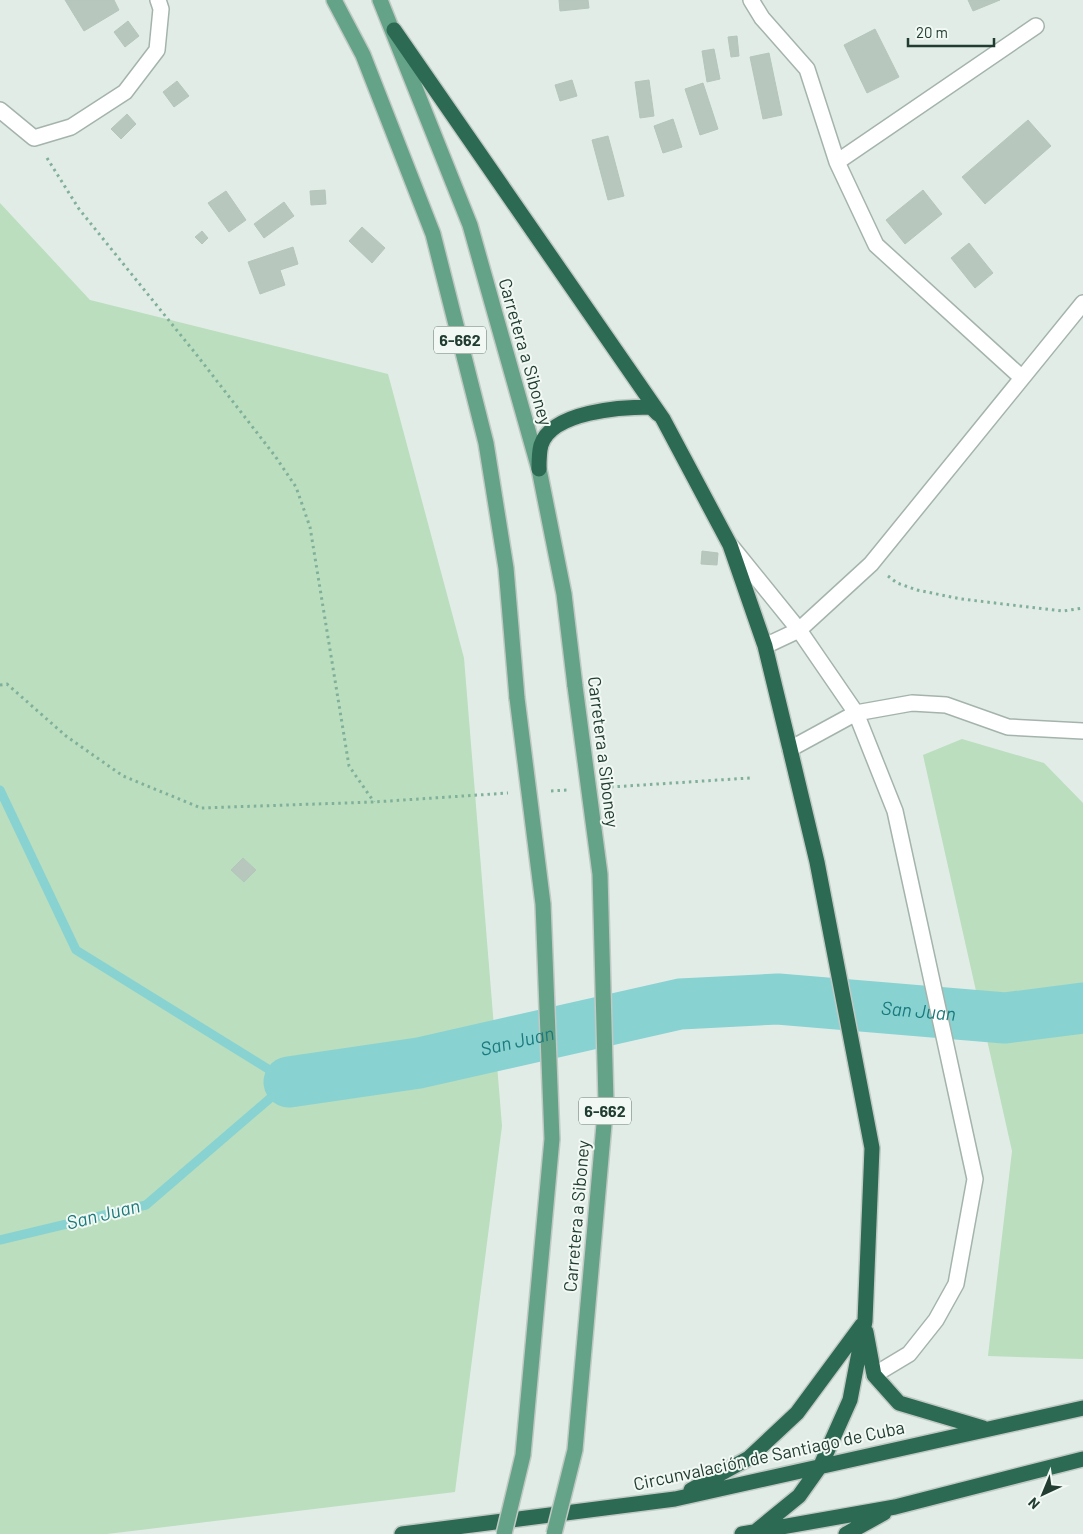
<svg xmlns="http://www.w3.org/2000/svg" width="1083" height="1534" font-family="Barlow,sans-serif">
	<style>
		.green { fill: #badebe }
		.lines { fill: none; stroke-linecap: round; stroke-linejoin: round }
		.stream { stroke: #88d2d2; stroke-width: 9 }
		.river { stroke: #88d2d2; stroke-width: 51 }
		.building { fill: #b7c7be; stroke: #b4c6bc }
		.lane-casing { stroke: #a4b4ac; stroke-width: 18 }
		.street-casing { stroke: #a4b4ac; stroke-width: 18 }
		.primary-casing { stroke: #c1c9c5; stroke-width: 18 }
		.highway-casing { stroke: #c1c9c5; stroke-width: 18 }
		.path { stroke: #81b09a; stroke-width: 3; stroke-dasharray: 2.5 4; stroke-linecap: butt }
		.lane { stroke: #fff; stroke-width: 15 }
		.street { stroke: #fff; stroke-width: 15 }
		.primary { stroke: #65a389; stroke-width: 15 }
		.highway { stroke: #2c6a54; stroke-width: 15 }
		.primary-bridge-casing { stroke: #c1c9c5; stroke-width: 18; stroke-linecap: butt }
		.primary-bridge { stroke: #65a389; stroke-width: 15 }
		.labels { text-anchor: middle; stroke-width: 4; stroke-linejoin: round; paint-order: stroke }
		.shield { fill: #f2f9f4; stroke: #60756c; stroke-width: 1 }
		.shield-label { font-size: 16px; font-weight: bold; fill: #213d31 }
		.street-label { font-size: 18px; fill: #213d31; stroke: #f2f9f4 }
		.water-label { font-size: 19px; font-style: italic; fill: #1a797b; stroke: #f2f9f4 }
	</style>
	<rect width="100%" height="100%" fill="#e1ece6"/>
	<path class="green" d="M0 203 90 300 388 374 464 658 502 1126 455 1492 107 1534H0Z
		M962 739 1044 763 1083 803V1359L988 1356 1012 1151 923 755Z"/>
	<g class="lines">
		<path class="stream" d="M0 790 76 950 289 1082 146 1205 0 1240"/>
		<path class="river" id="s1" d="M289 1082 419 1063 680 1004 778 999 1005 1018 1083 1008"/>
	</g>
	<path class="building" d="M65 0H114L119 10 84 31Z
		M559 0H588L589 8 560 11Z
		M968 0H1000L973 11Z
		M128 21 139 36 125 47 114 32Z
		M875 29 899 77 867 93 844 45Z
		M737 36 739 56 731 57 728 37Z
		M714 49 720 79 707 82 702 51Z
		M769 53 782 115 763 119 750 57Z
		M572 80 577 96 560 101 555 85Z
		M649 80 654 116 640 118 635 82Z
		M177 81 189 96 174 107 163 92Z
		M703 83 718 129 700 135 685 89Z
		M127 114 136 124 121 139 111 129Z
		M673 119 682 147 663 153 654 126Z
		M1028 120 1051 146 985 204 962 177Z
		M608 136 624 196 608 200 592 140Z
		M325 190 326 204 311 205 310 191Z
		M923 190 942 214 905 244 886 220Z
		M226 191 246 220 229 232 208 203Z
		M284 202 294 216 264 238 254 224Z
		M362 227 385 248 372 263 349 241Z
		M202 231 208 238 202 244 195 237Z
		M969 243 993 273 975 288 951 258Z
		M293 247 298 264 280 270 285 285 260 294 248 262Z
		M702 551 718 553 717 565 701 564Z
		M243 858 256 870 244 882 231 870Z"/>
	<g class="lines">
		<defs>
			<path id="lane" d="M751 0 762 18 807 69 837 162 876 245 1021 377
				M0 110 34 138 71 127 125 92 157 50 161 9 158 0
				M837 162 1036 26"/>
			<path id="street" d="M731 546 799 630 856 713 895 811 975 1179 956 1284 936 1320 909 1354 874 1375
				M765 646 799 630 871 564 1083 303
				M790 749 856 713 912 703 946 705 1008 727 1083 731"/>
			<path id="primary" d="M334 0 363 55 433 234 486 443 506 568 517 698
				M380 0 470 225 539 469 564 594 575 686"/>
			<path id="highway" d="M394 30 663 419 730 545 765 646 790 749 817 862 872 1148 865 1321 850 1400 821 1465 799 1496 755 1532
				M539 469C539 461 539 452 541 445 552 411 622 407 651 407L658 414
				M866 1332 874 1375 899 1403 983 1428
				M691 1490 749 1458 797 1413 862 1325
				M402 1534 675 1499 1083 1408
				M742 1534 895 1507 1083 1459
				M846 1534 884 1513"/>
		</defs>
		<use href="#lane" class="lane-casing"/>
		<use href="#street" class="street-casing"/>
		<use href="#primary" class="primary-casing"/>
		<use href="#highway" class="highway-casing"/>
		<path class="path" d="M47 158 79 209 196 354 275 456 296 487 310 527 349 766 374 802
			M888 576 897 583 917 590 961 599 1063 611 1083 608
			M0 685 7 684 66 736 123 776 201 808 374 802 508 793
			M611 787 750 778
			M551 791 568 790"/>
		<use href="#lane" class="lane"/>
		<use href="#street" class="street"/>
		<use href="#primary" class="primary"/>
		<use href="#highway" class="highway"/>
		<defs>
			<path id="primary-bridge" d="M504 1534 523 1455 552 1139 543 904 517 698
				M554 1534 575 1450 606 1102 600 874 575 686"/>
		</defs>
		<use href="#primary-bridge" class="primary-bridge-casing"/>
		<use href="#primary-bridge" class="primary-bridge"/>
	</g>
	<g class="labels">
		<g class="shield">
			<rect x="434" y="326.5" width="52" height="27" rx="4"/>
			<rect x="579" y="1097.5" width="52" height="27" rx="4"/>
		</g>
		<g class="shield-label">
			<text x="460" y="346">6-662</text>
			<text x="605" y="1117">6-662</text>
		</g>
		<g class="street-label">
			<text transform="translate(525 352) rotate(74)" y="6">Carretera a Siboney</text>
			<text transform="translate(603 752) rotate(83)" y="6">Carretera a Siboney</text>
			<text transform="translate(577 1216) rotate(-85)" y="6">Carretera a Siboney</text>
			<text transform="translate(769 1456) rotate(-12)" y="6">Circunvalación de Santiago de Cuba</text>
		</g>
		<g class="water-label">
			<text dy="7" stroke="none"><textPath href="#s1" startOffset="638">San Juan</textPath></text>
			<text dy="7" stroke="none"><textPath href="#s1" startOffset="232">San Juan</textPath></text>
			<text transform="translate(103 1214) rotate(-14)" y="7">San Juan</text>
		</g>
	</g>
	<g transform="translate(1043 1494) rotate(224)" stroke="#f2f9f4" stroke-width="4" paint-order="stroke">
	<path d="M0-4L9 19L0 12L-9 19Z" fill="#213d31"/>
	<text y="-8" font-size="14" font-weight="bold" text-anchor="middle" fill="#213d31">N</text>
	</g>
	<path d="M908 38v8h86v-8" fill="none" stroke="#213d31" stroke-width="2.5"/>
	<text x="916" y="38" font-size="15" fill="#213d31" stroke="#f2f9f4" stroke-width="4" paint-order="stroke">20 m</text>
</svg>
